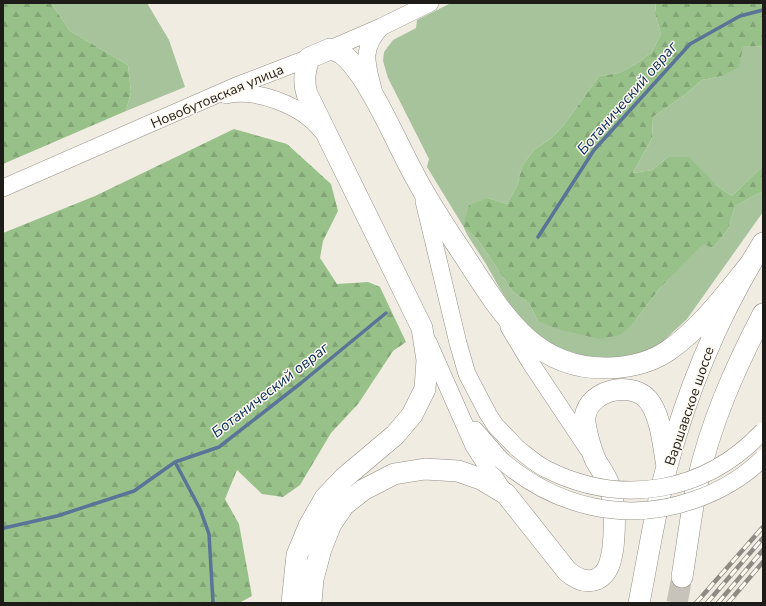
<svg xmlns="http://www.w3.org/2000/svg" width="766" height="606" font-family="'Nunito Sans',sans-serif">
	<style>
		.green { fill: #a6c39c }
		.forest { fill: url(#forest-firs) }
		.lines { fill: none; stroke-linecap: round; stroke-linejoin: round }
		.stream { stroke: #5a7497; stroke-width: 3.5 }
		.major-tunnel { stroke: #c7c2ba; stroke-width: 21; stroke-dasharray: 21 10; stroke-linecap: butt }
		.minor-casing { stroke: #938f86; stroke-width: 18 }
		.major-casing { stroke: #938f86; stroke-width: 22 }
		.minor { stroke: #fff; stroke-width: 17 }
		.major { stroke: #fff; stroke-width: 21 }
		.rail-casing { stroke: #8f8b84; stroke-width: 4.5 }
		.rail { stroke: #fef9ef; stroke-width: 3; stroke-dasharray: 9; stroke-linecap: butt }
		.minor-bridge-casing { stroke: #938f86; stroke-width: 18; stroke-linecap: butt }
		.minor-bridge { stroke: #fff; stroke-width: 17 }
		.labels { text-anchor: middle; stroke-width: 3; stroke-linejoin: round; paint-order: stroke }
		.street-label { font-size: 14px; fill: #1e1c19; stroke: #fef9ef }
		.water-label { font-size: 15px; font-style: italic; fill: #062b5a; stroke: #fef9ef }
	</style>
	<defs>
		<pattern id="forest-firs" width="22" height="20" patternUnits="userSpaceOnUse"><rect width="22" height="20" fill="#98c18a"/><path d="M5 1l3.5 6h-7zM16 11l3.5 6h-7z" fill="#83a576"/></pattern>
	</defs>
	<rect width="100%" height="100%" fill="#f1ece2"/>
	<path class="green" d="M51 3H147L169 40 185 87 126 111 131 92 128 65 70 31Z
		M451 3H656L655 13 661 34 652 52 636 64 619 73 599 76 564 125 550 139 534 150 522 166 517 186 507 204 488 198 463 226 478 240 513 292 529 303 538 321H635L660 288 703 243 713 248 728 229 735 206 763 191V212L687 319 660 344 645 352 626 357 598 360 545 344 514 311 500 289 486 264 468 236 463 226 427 167 429 159 388 78 383 61 384 52 393 40 416 28 417 20Z
		M763 46V166L732 196 716 185 668 157 652 170 633 173 652 138 653 117 686 94 702 80 722 76 743 47Z"/>
	<path class="forest" d="M3 3H51L70 31 128 65 131 92 126 111 3 164Z
		M656 3H763V46L743 47 739 67 722 76 702 80 686 94 653 117 652 138 633 173 652 170 668 157H689L716 185 732 196 763 166V191L735 206 728 229 713 248 703 244 660 288 635 321 620 335 599 339 558 329 538 321 529 303 513 292 478 240 463 226 469 205 488 198 507 204 517 186 522 166 534 150 550 139 564 125 599 76 619 73 636 64 652 52 661 34 655 13Z
		M234 129 287 144 331 184 338 211 323 241 320 258 337 284 368 282 380 287 406 342 393 351 358 404 331 433 300 485 283 497 262 494 237 470 225 499 239 524 252 596 239 603H3V233L95 196Z"/>
	<g class="lines">
		<path class="stream" d="M538 237 594 150 690 44 740 16 763 10
			M175 462 200 509 209 534 213 603
			M4 528 57 516 134 491 175 462 219 447 301 383 386 313"/>
		<path class="major-tunnel" d="M677 603 682 577"/>
		<defs>
			<path id="minor" d="M330 49 381 27 430 3
				M373 89C366 62 361 49 381 27
				M226 95C257 88 303 106 322 131
				M3 188 236 86 309 58
				M424 201 458 343 467 374 488 414 495 425 517 448
				M509 327 530 362 588 449
				M428 342 474 446 504 492
				M475 430 501 460"/>
			<path id="major" d="M682 577C687 546 691 514 697 484 710 424 735 368 763 314
				M292 603 297 555 309 526 325 498 344 478 395 435 412 415 425 389 427 360 422 328 307 94C303 81 305 71 309 58L330 49C334 50 338 51 342 54 350 59 356 69 362 77 384 110 398 146 417 180 432 208 450 234 467 260 503 315 535 371 610 368 631 367 652 362 669 350 702 327 726 294 751 263
				M311 603 313 579 321 549 331 524 344 505 363 490 394 474 425 469 458 471 481 479 506 494 567 571C575 578 585 584 597 579 609 573 611 560 613 548 615 527 616 505 609 485 606 475 601 470 596 461 592 453 584 427 585 417 589 388 637 379 651 404 662 422 663 446 667 466
				M639 603C648 558 655 511 667 466 688 388 720 312 763 243"/>
		</defs>
		<use href="#minor" class="minor-casing"/>
		<use href="#major" class="major-casing"/>
		<use href="#minor" class="minor"/>
		<use href="#major" class="major"/>
		<defs>
			<path id="rail" d="M696 603 763 527
				M707 603 763 538
				M718 603 763 550
				M728 603 763 562"/>
		</defs>
		<use href="#rail" class="rail-casing"/>
		<use href="#rail" class="rail"/>
		<defs>
			<path id="minor-bridge" d="M517 448C526 455 536 464 546 469 622 507 705 493 763 431
				M501 460C556 507 625 524 694 500 720 491 744 477 763 458"/>
		</defs>
		<use href="#minor-bridge" class="minor-bridge-casing"/>
		<use href="#minor-bridge" class="minor-bridge"/>
	</g>
	<g class="labels">
		<g class="street-label">
			<text transform="translate(217 96) rotate(-23)" y="5">Новобутовская улица</text>
			<text transform="translate(689 406) rotate(-71)" y="5">Варшавское шоссе</text>
		</g>
		<g class="water-label">
			<text transform="translate(627 98) rotate(-49)" y="5">Ботанический овраг</text>
			<text transform="translate(270 390) rotate(-38)" y="5">Ботанический овраг</text>
		</g>
	</g>
	<rect width="766" height="606" fill="none" stroke="#1e1c19" stroke-width="8"/>
</svg>
